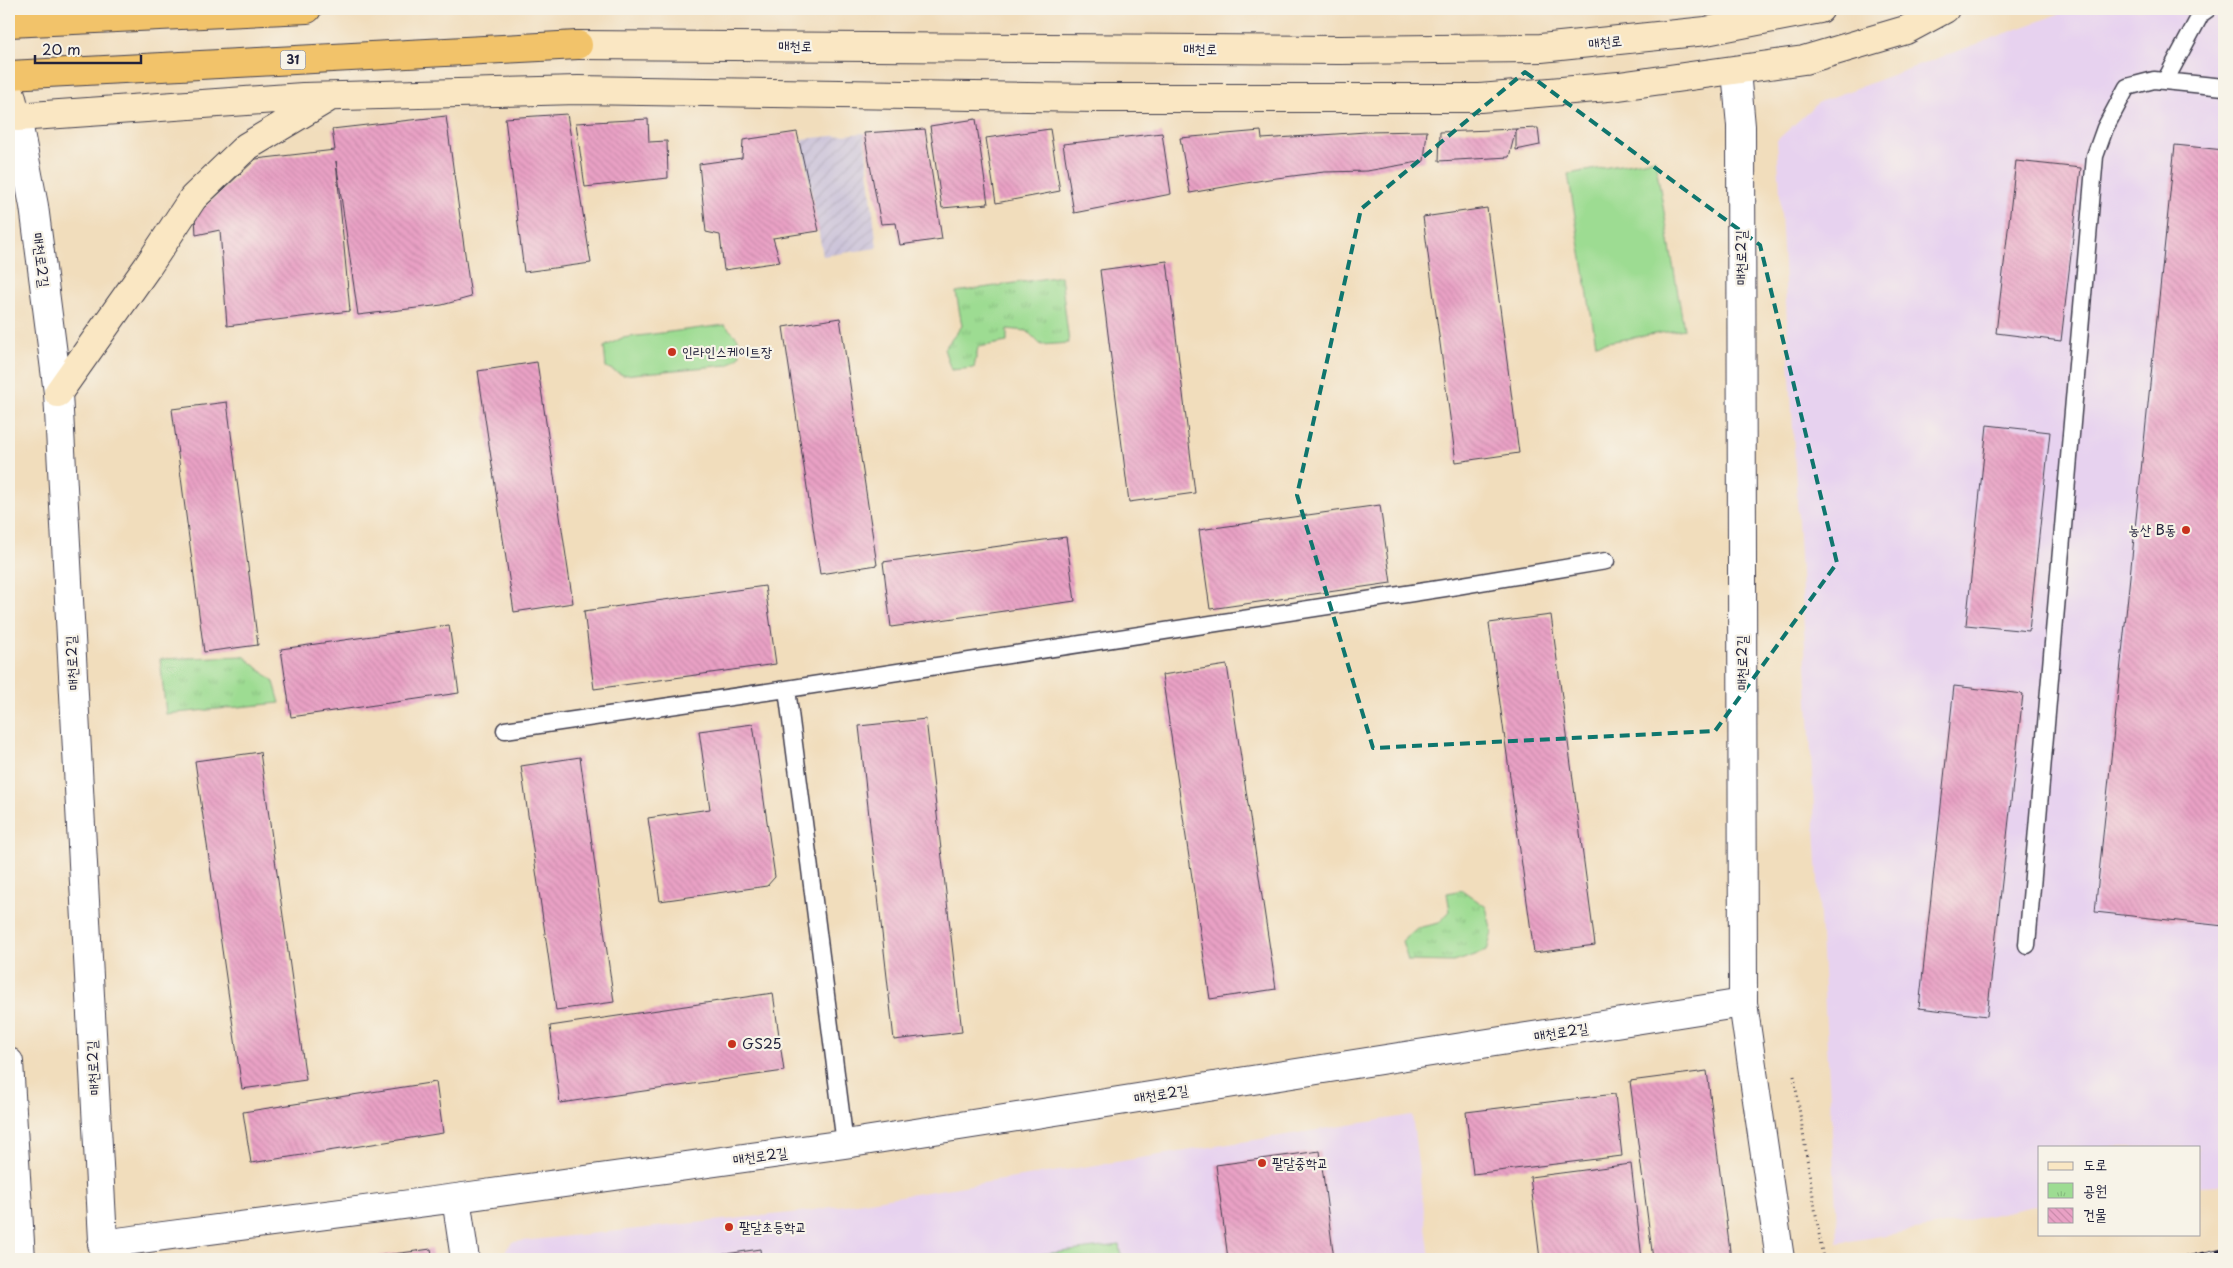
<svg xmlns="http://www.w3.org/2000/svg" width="2233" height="1268" font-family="'Playpen Sans','Poor Story',sans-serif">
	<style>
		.built { fill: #e7d2ef }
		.industrial { fill: url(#industrial-furrows) }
		.green { fill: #9ddc92; stroke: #607f66 }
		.park { fill: url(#park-tufts); stroke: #607f66 }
		.building { fill: url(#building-back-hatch) }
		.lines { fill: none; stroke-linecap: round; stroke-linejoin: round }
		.service-casing { stroke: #413e4e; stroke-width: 19 }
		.minor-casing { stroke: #413e4e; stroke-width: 30 }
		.tertiary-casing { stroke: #413e4e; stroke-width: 30 }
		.secondary-casing { stroke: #413e4e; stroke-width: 30 }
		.trunk-casing { stroke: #413e4e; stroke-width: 30 }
		.path { stroke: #413e4e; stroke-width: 3; stroke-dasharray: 1 4; stroke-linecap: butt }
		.service { stroke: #fff; stroke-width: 16 }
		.minor { stroke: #fff; stroke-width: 28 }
		.tertiary { stroke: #fff; stroke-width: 28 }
		.secondary { stroke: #fae7c3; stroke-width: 28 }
		.trunk { stroke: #f2c36a; stroke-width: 28 }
		.rail-casing { stroke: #22223b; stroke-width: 5.5 }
		.rail { stroke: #f7f3e8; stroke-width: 4; stroke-dasharray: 11; stroke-linecap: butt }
		.marked { fill: none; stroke: #0f766e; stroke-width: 4; stroke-dasharray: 10 6; stroke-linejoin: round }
		.poi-dot { fill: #c8321e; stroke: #f7f3e8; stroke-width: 2 }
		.labels { text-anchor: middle; stroke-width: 4.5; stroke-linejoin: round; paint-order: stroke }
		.shield { fill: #f7f3e8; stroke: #62616f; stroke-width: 1 }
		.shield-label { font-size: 12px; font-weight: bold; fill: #22223b }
		.street-label { font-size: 14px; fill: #22223b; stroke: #f7f3e8 }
		.poi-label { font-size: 14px; fill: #22223b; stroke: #f7f3e8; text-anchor: start }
	</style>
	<defs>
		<pattern id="industrial-furrows" width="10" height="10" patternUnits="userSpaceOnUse" patternTransform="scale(1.25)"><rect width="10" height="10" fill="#c8bfd8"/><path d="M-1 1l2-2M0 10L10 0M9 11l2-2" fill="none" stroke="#aca4ba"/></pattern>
		<pattern id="park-tufts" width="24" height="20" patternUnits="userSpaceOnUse" patternTransform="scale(1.25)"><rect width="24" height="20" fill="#9ddc92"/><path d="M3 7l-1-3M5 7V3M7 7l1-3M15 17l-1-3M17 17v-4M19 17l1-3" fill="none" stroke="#87bc7f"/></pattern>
		<pattern id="building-back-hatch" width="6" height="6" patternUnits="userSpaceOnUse" patternTransform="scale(1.25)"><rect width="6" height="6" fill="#e9a1c5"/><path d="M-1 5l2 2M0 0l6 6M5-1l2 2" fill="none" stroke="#c88aaa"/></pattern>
	</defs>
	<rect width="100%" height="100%" fill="#f7f3e8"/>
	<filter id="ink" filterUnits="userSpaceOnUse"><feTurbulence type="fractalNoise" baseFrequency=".02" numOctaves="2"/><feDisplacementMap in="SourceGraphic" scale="10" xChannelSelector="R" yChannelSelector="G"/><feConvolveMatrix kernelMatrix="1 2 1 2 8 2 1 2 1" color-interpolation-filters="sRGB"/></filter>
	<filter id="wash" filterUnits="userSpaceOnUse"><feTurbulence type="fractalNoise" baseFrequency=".0096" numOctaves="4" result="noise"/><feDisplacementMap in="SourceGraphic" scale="20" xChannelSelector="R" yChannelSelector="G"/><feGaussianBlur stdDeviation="1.12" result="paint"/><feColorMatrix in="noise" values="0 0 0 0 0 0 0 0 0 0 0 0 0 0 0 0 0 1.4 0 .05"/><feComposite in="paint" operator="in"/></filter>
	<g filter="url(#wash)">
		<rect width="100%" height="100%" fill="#f1ddbc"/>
		<path class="built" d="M2072 9H2224V1185L2199 1186V1147H2039V1205L1939 1226 1838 1243 1777 140 1819 102Z
			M1412 1115 1430 1259H499L512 1242 800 1212Z"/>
		<path class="industrial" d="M864 133 877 248 823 256 802 139Z"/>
		<path class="green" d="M1655 159 1684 329 1596 344 1568 174Z
			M725 325 738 338 740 356 728 365 623 375 606 367 604 347 622 338Z
			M1120 1245 1122 1259H1003Z"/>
		<path class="park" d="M1061 276 1069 343 1041 345 1027 331 1007 329V342L978 347 974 368 951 370 944 349 962 326 956 292Z
			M244 656 274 682 280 703 166 714 160 659Z
			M1462 890 1486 907 1492 932 1487 951 1454 962 1408 961 1402 941 1417 928 1439 923 1450 911 1447 893Z"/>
		<g id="blocks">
			<path class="building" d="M567 114 591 263 524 272 505 118Z
				M446 116 471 297 442 305 358 315 336 161 350 311 227 326 220 230 196 235 195 216 256 159 335 150 332 129Z
				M648 119 649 142 667 141 668 178 585 187 576 123Z
				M976 119 988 204 942 208 930 126Z
				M1538 128 1540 145 1516 150V129Z
				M925 129 942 239 900 245 896 223 881 224 864 133Z
				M1050 129 1060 191 996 203 986 138Z
				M1516 129 1509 157 1439 161 1440 132Z
				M1261 131 1262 139 1366 132 1427 131 1424 161 1367 171 1324 172 1269 179 1190 193 1180 138Z
				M797 132 819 231 773 238 780 262 724 270 720 235 706 232 699 164 742 158 743 140Z
				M1162 133 1171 194 1074 213 1063 144Z
				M2175 145 2224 150V926L2095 912Z
				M2016 161 2081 168 2061 341 1996 333Z
				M1487 208 1519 453 1456 462 1423 217Z
				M1167 261 1195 493 1129 502 1100 270Z
				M840 318 877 565 820 574 783 327Z
				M537 362 573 603 514 612 478 371Z
				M227 402 258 645 204 652 172 409Z
				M1987 425 2050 432 2029 631 1966 625Z
				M1380 505 1391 583 1210 609 1199 530Z
				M1066 537 1075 601 891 627 883 562Z
				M765 586 776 664 594 689 584 611Z
				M1551 615 1595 945 1534 953 1489 623Z
				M449 625 459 693 291 717 281 649Z
				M1227 665 1276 989 1210 999 1162 675Z
				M1954 686 2023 694 1987 1016 1919 1008Z
				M926 719 962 1032 894 1040 859 726Z
				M753 724 775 877 767 886 660 901 648 818 710 809 699 731Z
				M260 752 306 1080 242 1089 195 761Z
				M580 757 614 1002 556 1010 521 766Z
				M773 993 784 1071 560 1103 550 1026Z
				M1707 1071 1731 1259H1653L1630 1081Z
				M436 1082 443 1133 251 1163 243 1112Z
				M1615 1094 1622 1156 1473 1174 1466 1112Z
				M1320 1151 1334 1259H1228L1216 1165Z
				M1631 1164 1642 1259H1540L1530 1177Z
				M431 1249 433 1259H363V1258Z
				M760 1249 761 1259H720L719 1255Z"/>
		</g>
	</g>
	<g filter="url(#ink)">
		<use href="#blocks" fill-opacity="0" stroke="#413e4e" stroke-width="1"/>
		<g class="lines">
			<defs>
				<path id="service" d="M2165 81 2201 14 2208 9
					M787 689 1445 588 1606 561
					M505 730 787 689 845 1144
					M2027 945 2095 156 2105 128 2127 87 2154 80 2224 87"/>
				<path id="minor" d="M1743 1003 1780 1259
					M456 1198 465 1259
					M102 1244 456 1198 845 1144 1743 1003 1741 126 1736 71"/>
				<path id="tertiary" d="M17 117 34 206 58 393 104 1259
					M9 1062 21 1259"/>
				<path id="secondary" d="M578 45 1340 50 1541 48 1706 31 1820 9
					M9 87 17 117 303 97 578 90 1098 98H1480L1619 86 1804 60 1906 30 1945 9
					M58 393 148 266 193 198 246 147 328 98"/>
				<path id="trunk" d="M9 23 307 9
					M9 75 578 45"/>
			</defs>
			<use href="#service" class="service-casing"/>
			<use href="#minor" class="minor-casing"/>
			<use href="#tertiary" class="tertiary-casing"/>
			<use href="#secondary" class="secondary-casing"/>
			<use href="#trunk" class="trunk-casing"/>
			<path class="path" d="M1794 1076 1823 1259"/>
			<use href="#service" class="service"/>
			<use href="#minor" class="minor"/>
			<use href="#tertiary" class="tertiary"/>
			<use href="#secondary" class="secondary"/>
			<use href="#trunk" class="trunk"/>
			<defs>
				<path id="rail" d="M2184 1259 2224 1250"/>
			</defs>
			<use href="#rail" class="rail-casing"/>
			<use href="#rail" class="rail"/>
		</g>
	</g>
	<path class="marked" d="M1525 72 1760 245 1837 563 1715 731 1373 748 1297 495 1361 209Z"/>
	<g class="poi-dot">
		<circle cx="672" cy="352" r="5"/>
		<circle cx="2186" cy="530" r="5"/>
		<circle cx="732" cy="1044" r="5"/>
		<circle cx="1262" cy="1163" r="5"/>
		<circle cx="729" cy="1227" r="5"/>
	</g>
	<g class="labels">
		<rect class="shield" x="280.5" y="50.5" width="25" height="19" rx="4"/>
		<g class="shield-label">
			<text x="293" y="64">31</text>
		</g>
		<g class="street-label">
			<text transform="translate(1605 42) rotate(-6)" y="5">매천로</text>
			<text x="795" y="51">매천로</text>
			<text x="1200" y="54">매천로</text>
			<text transform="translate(1741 258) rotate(-90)" y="5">매천로2길</text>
			<text transform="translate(41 260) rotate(83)" y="5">매천로2길</text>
			<text transform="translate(72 663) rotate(-93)" y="5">매천로2길</text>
			<text transform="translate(1742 663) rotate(-90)" y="5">매천로2길</text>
			<text transform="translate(1561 1032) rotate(-9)" y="5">매천로2길</text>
			<text transform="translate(93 1068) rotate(-93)" y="5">매천로2길</text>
			<text transform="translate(1161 1094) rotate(-9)" y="5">매천로2길</text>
			<text transform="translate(760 1156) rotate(-8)" y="5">매천로2길</text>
		</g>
		<g class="poi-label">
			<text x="682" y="357">인라인스케이트장</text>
			<text x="2176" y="535" text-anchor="end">농산 B동</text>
			<text x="742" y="1049">GS25</text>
			<text x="1272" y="1168">팔달중학교</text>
			<text x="739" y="1232">팔달초등학교</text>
		</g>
	</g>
	<rect width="2233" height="1268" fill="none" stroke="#f7f3e8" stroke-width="30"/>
	<rect x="2038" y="1146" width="162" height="90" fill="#f7f3e8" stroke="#a29fa3"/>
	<rect x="2048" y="1162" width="25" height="8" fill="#fae7c3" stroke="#a29fa3"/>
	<text x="2083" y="1170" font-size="15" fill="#22223b">도로</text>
	<rect x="2048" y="1183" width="25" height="15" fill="url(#park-tufts)" stroke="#a29fa3"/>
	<text x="2083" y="1196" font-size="15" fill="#22223b">공원</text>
	<rect x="2048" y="1208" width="25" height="15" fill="url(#building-back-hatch)" stroke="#a29fa3"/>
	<text x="2083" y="1220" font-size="15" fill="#22223b">건물</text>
	<path d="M35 55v8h106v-8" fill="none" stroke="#22223b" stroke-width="2.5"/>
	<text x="42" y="55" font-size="15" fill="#22223b" stroke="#f7f3e8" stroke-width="4" paint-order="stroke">20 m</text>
</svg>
